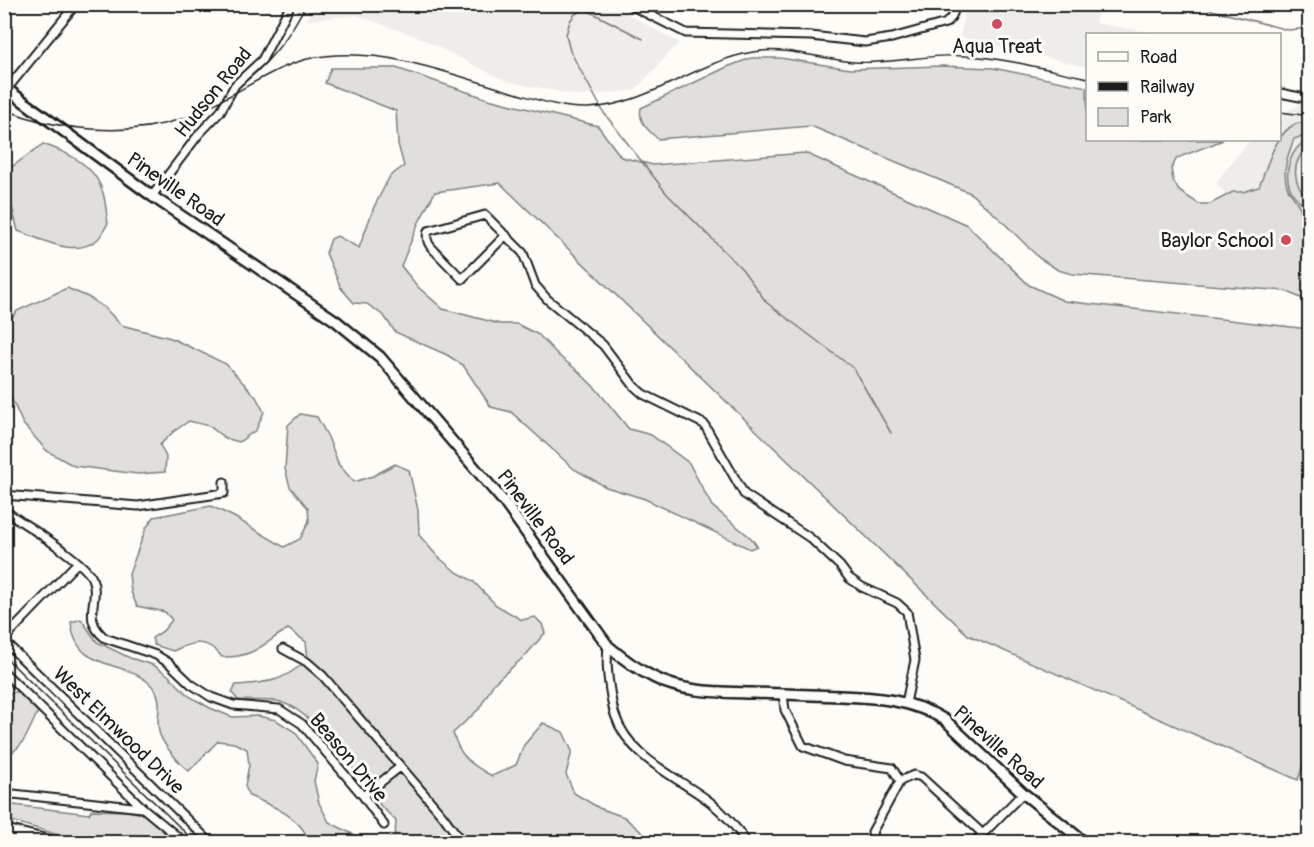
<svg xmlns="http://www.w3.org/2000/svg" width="1314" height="847" font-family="Pangolin,sans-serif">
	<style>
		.built { fill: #eeede9 }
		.green { fill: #e0dfdb; stroke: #7e7e7c; stroke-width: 1.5 }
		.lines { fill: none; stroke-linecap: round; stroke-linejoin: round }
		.stream { stroke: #797876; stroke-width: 1.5 }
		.minor-casing { stroke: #1c1c1c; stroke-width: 11 }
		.secondary-casing { stroke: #1c1c1c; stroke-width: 14 }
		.motorway-casing { stroke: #1c1c1c; stroke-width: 16 }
		.minor { stroke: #fdfcf7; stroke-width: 7 }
		.secondary { stroke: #fdfcf7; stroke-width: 9 }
		.motorway { stroke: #fdfcf7; stroke-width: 12 }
		.rail { stroke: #1c1c1c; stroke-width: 1.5 }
		.poi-dot { fill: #d1495b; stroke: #fdfcf7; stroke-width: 2 }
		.labels { text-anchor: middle; stroke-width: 6; stroke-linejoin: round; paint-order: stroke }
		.poi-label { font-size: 20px; fill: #1c1c1c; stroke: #fdfcf7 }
		.street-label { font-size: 20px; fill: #1c1c1c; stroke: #fdfcf7 }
	</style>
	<rect width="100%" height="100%" fill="#fdfcf7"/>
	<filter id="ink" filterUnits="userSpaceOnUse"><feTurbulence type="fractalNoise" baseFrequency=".0167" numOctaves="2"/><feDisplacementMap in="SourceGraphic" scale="12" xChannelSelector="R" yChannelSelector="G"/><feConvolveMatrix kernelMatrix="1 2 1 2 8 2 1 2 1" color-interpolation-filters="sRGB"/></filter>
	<g filter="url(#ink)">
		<path class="built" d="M314 5H612L679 43 635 90 580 96 506 81 418 37 356 15 307 20Z
			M966 5H1093L1099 6 1095 23 1154 33V34H1088L1087 67 960 37Z
			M1309 99V298L1216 182 1250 140H1280V115Z"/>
		<path class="green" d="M751 58H780L850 69 941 66 993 68 1087 87 1088 140H1223L1177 158 1171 169 1173 180 1179 191 1199 204H1210L1233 192H1243L1259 187C1267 167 1274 135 1295 124 1299 122 1305 123 1309 123V134L1294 139C1288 154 1282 170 1287 186 1290 195 1299 202 1301 211 1305 223 1302 232 1309 243V302L1286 291 1072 274 1058 270 1039 258 999 218 970 193 811 126 658 139C648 130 638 122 641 108L727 67Z
			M331 68H396L488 99 598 126 621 157 653 165 805 153 967 225 1029 285 1064 301 1308 329 1310 745 1298 780 968 635 500 183 435 192 418 224 401 266 418 287 443 309 500 324H517L539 335 559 356 578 371 598 391 629 429 651 435 689 463 712 506 751 538 757 546 750 549 645 499 606 487 574 469 511 412 491 407 463 365 447 355 395 332 384 316 367 304 354 303 341 288 326 253 331 239 337 236 359 248 374 207 390 176 404 166 398 144 396 111 325 83Z
			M1309 139V147C1290 161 1292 185 1309 199V209C1303 204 1296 199 1292 192 1282 173 1290 148 1309 139Z
			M43 144C66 152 94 164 102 190 106 200 106 213 108 223 105 228 102 235 98 239 75 259 42 239 18 231L12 207 5 201V172Z
			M67 288 88 297 105 308 121 325 171 338 226 364 256 397 264 412 256 430 239 442 225 438 209 426 189 421 173 432 160 445 166 457 165 472 138 474 74 466 47 451 23 424 5 384V327L17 311Z
			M300 414 317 417 328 437 339 465 354 482 373 476 395 464 409 470 418 510 419 535 437 556 455 571 473 581 496 605 522 620 535 617 542 624 545 633 525 656 494 683 479 709 453 733C460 757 470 764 492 776L516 765 524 745 543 723 563 732 572 751 566 774 574 793 599 808 624 817 653 842H385L395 834 396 821 380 805 364 780 330 743 305 716 293 707 278 701 238 700 232 693 236 685C271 682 279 683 308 660L306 642 288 629C262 644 254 658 222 657 206 637 193 642 173 651L154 645 152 638 163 631 172 620 165 612 137 606 131 592 129 574 146 528 154 517 211 506 234 517 284 547 300 539 309 521 308 508 290 487 285 469 288 425Z
			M81 619 97 642 130 658 153 665 168 675 189 696 210 708 232 717 258 716 276 720 295 732 318 764 314 781 319 803 329 822 360 838 381 842H309C302 817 271 805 249 796L245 786 249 765 247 749 234 743 218 741 189 771C180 764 164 746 160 735 153 717 168 700 149 683 120 658 76 672 71 622Z
			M18 691 38 712C28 730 26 747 5 756V716L11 710 6 704 5 705V695Z
			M5 804 89 814 91 810 127 811 144 814 177 842H82L5 819Z"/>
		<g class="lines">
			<path class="stream" d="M1189 4 1288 30 1310 28
				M643 39 585 9 575 14 570 21 566 35 570 51 604 113 667 194 742 269 767 303 853 368 891 433"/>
			<defs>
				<path id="minor" d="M628 4 686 33 811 36 865 42 892 38 946 23 951 18 957 4
					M7 89 76 4
					M1280 93 1310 99
					M152 196 199 134 220 112 235 85 262 60 291 4
					M506 235 462 279 431 247C427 242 426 238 428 231L485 215 523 253 535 285 547 299 603 345 634 386 643 394 704 424 744 494 810 538 840 566 849 578 862 587 897 603 907 612 915 660 906 703
					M4 495 138 506 224 493V482
					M4 510C24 524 83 560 92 578 101 601 80 618 105 638L156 655 169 663 191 684 211 697 233 705 279 709 302 724 363 796 384 825
					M4 639 77 563
					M4 641 210 842
					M608 646C606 665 608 679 611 697 612 703 613 709 615 715 629 758 676 776 709 801 724 813 736 826 746 842
					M283 649 307 662 323 676 443 816 462 842
					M4 672 143 808 184 842
					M783 694 785 710 803 746 844 761 892 768 900 781
					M4 793 142 808
					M363 796 400 767
					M874 842 872 832 900 781 914 775 921 777 983 834
					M975 842 1023 793"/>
				<path id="secondary" d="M4 87 152 196 336 321 380 357 504 502 608 646C622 658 637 669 653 677 683 693 720 692 752 693 782 694 811 695 840 696 877 697 913 700 945 720L1023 793 1084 842"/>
				<path id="motorway" d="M4 831 50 842"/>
			</defs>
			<use href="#minor" class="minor-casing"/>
			<use href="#secondary" class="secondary-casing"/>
			<use href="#motorway" class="motorway-casing"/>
			<use href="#minor" class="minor"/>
			<use href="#secondary" class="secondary"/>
			<use href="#motorway" class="motorway"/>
			<path class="rail" d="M248 79C274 58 291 34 306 4
				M4 109C56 131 128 137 181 119 197 114 212 105 227 97 258 81 289 59 325 56 389 49 451 74 511 92 536 99 562 109 588 108 649 105 695 62 753 52 786 46 820 59 853 62 891 65 928 53 966 56 1006 58 1048 70 1088 78
				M1280 112 1310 116
				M4 656 195 842"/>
		</g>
	</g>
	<g class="poi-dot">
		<circle cx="997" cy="24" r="6"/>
		<circle cx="1286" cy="240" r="6"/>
	</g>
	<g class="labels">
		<g class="poi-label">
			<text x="997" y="53">Aqua Treat</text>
			<text x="1274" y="247" text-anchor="end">Baylor School</text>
		</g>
		<g class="street-label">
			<text transform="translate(213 92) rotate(-51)" y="7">Hudson Road</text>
			<text transform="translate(176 189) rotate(35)" y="7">Pineville Road</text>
			<text transform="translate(536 517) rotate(53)" y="7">Pineville Road</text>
			<text transform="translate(119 730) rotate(44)" y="7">West Elmwood Drive</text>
			<text transform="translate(999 747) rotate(42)" y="7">Pineville Road</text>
			<text transform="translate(349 757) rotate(50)" y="7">Beason Drive</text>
		</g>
	</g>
	<rect width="1314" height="847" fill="none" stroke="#fdfcf7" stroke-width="24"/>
	<rect x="12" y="12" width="1290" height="823" fill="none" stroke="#1c1c1c" stroke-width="2" filter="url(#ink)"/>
	<rect x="1086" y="33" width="195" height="108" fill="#fdfcf7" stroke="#a3a29f" stroke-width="1.5"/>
	<rect x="1098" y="52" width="30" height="9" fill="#fdfcf7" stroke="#a3a29f" stroke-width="1.5"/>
	<text x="1140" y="63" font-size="18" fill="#1c1c1c">Road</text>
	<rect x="1098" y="82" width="30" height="9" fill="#1c1c1c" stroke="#a3a29f" stroke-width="1.5"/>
	<text x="1140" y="93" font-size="18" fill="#1c1c1c">Railway</text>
	<rect x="1098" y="108" width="30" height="18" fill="#e0dfdb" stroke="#a3a29f" stroke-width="1.5"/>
	<text x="1140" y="123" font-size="18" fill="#1c1c1c">Park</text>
</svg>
